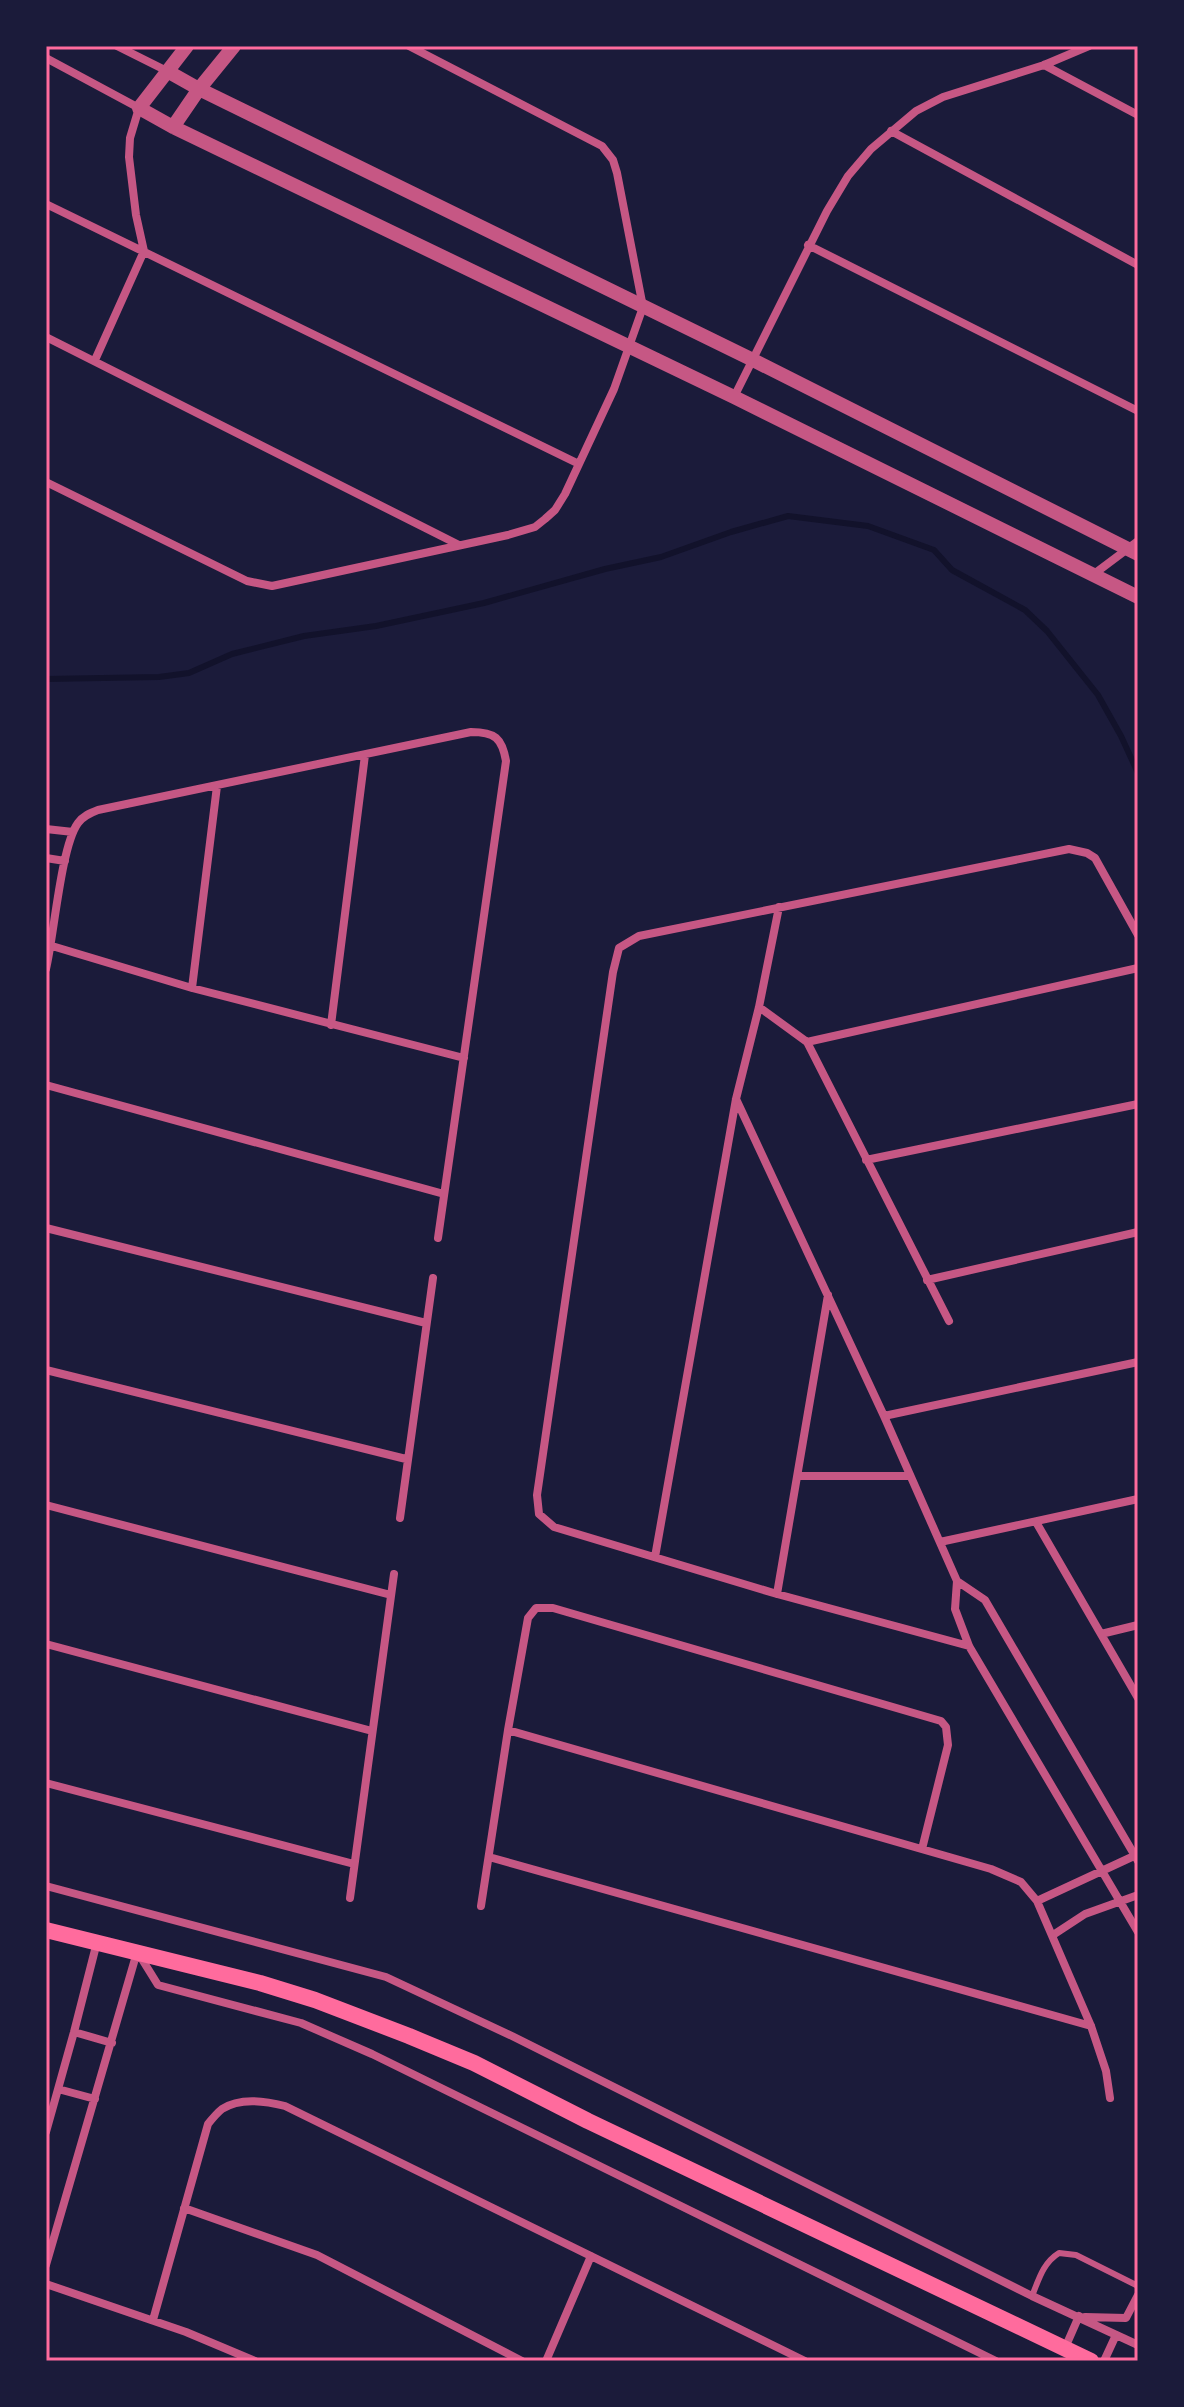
<svg xmlns="http://www.w3.org/2000/svg" width="1184" height="2407" font-family="Figtree,sans-serif">
	<style>
		.lines { fill: none; stroke-linecap: round; stroke-linejoin: round }
		.stream { stroke: #12122b; stroke-width: 6 }
		.service { stroke: #c65784; stroke-width: 6 }
		.minor { stroke: #c65784; stroke-width: 8 }
		.tertiary { stroke: #c65784; stroke-width: 14 }
		.secondary { stroke: #ff6b9d; stroke-width: 16 }
		.neatline { fill: none; stroke: #ff6b9d; stroke-width: 3 }
	</style>
	<rect width="100%" height="100%" fill="#1b1b3a"/>
	<g class="lines">
		<path class="stream" d="M46 679 159 677 189 673 232 654 304 636 376 626 484 603 605 569 661 557 731 532 788 516 868 526 934 550 952 570 1025 610 1047 631 1098 695 1121 736 1138 773"/>
		<path class="service" d="M1032 2296C1039 2279 1043 2263 1059 2253L1076 2255 1138 2286"/>
		<path class="minor" d="M117 46 167 71
			M46 58 139 108 130 138 129 157 136 215 144 251 95 360
			M1044 65 1138 115
			M891 131 1138 265
			M46 204 579 464
			M808 245 1138 411
			M46 337 459 545
			M734 397 827 211 848 176 871 149 916 111 943 97 1044 65 1089 46
			M46 482 247 581 272 586 508 535 535 527 545 519 555 510 565 494 614 389 643 307 617 173 613 160 602 146 409 46
			M1094 574 1138 541
			M46 829 73 832
			M46 858 65 861
			M52 946 192 988 464 1058
			M46 969C54 936 61 846 78 823 83 816 90 813 98 810L471 732C495 732 502 738 506 761L438 1238
			M192 988 217 786
			M759 1007 807 1042 949 1321
			M331 1025 365 755
			M807 1042 1138 968
			M46 1085 444 1194
			M736 1099 884 1416 957 1581 955 1609 969 1646 1138 1932
			M866 1160 1138 1104
			M46 1228 426 1323
			M927 1280 1138 1232
			M46 1370 406 1459
			M884 1416 1138 1362
			M799 1476H910
			M46 1505 391 1595
			M400 1518 433 1278
			M1036 1522 1138 1698
			M940 1542 1138 1499
			M655 1557 736 1099 759 1007 779 907
			M957 1581 985 1600 1138 1861
			M777 1594 828 1295
			M1101 1634 1138 1625
			M46 1644 372 1731
			M969 1646 777 1594 554 1527 539 1514 537 1495 613 972 619 948 639 936 1069 849 1087 853 1095 858 1138 935
			M508 1730 991 1869 1021 1882 1037 1901 1091 2026 1106 2071 1110 2098
			M46 1783 354 1864
			M489 1857 1091 2026
			M46 1886 386 1977 512 2036 1032 2296 1138 2345
			M350 1898 394 1574
			M1037 1901 1134 1856
			M481 1906 508 1730 528 1618 536 1608H553L941 1721 946 1727 948 1745 922 1849
			M1053 1935 1085 1914 1138 1895
			M140 1956 158 1985 301 2023 372 2054 996 2361
			M74 2032 112 2043
			M58 2089 95 2099
			M46 2132 74 2032 97 1942
			M184 2208 317 2255 522 2361
			M46 2265 137 1952
			M46 2284 186 2332 255 2361
			M1085 2317 1126 2318 1138 2295
			M153 2320 208 2124C212 2119 217 2113 222 2109 240 2097 266 2101 285 2106L805 2361
			M1065 2348 1079 2316
			M546 2361 591 2256
			M1104 2361 1116 2335"/>
		<path class="tertiary" d="M187 46 139 108 173 127 734 397 1138 597
			M167 71 199 89 753 360 1138 554
			M173 127 199 89 234 46"/>
		<path class="secondary" d="M46 1930 260 1983 315 2000 409 2036 474 2063 588 2121 1091 2361"/>
	</g>
	<rect width="1184" height="2407" fill="none" stroke="#1b1b3a" stroke-width="96"/>
	<rect x="48" y="48" width="1088" height="2311" class="neatline"/>
</svg>
